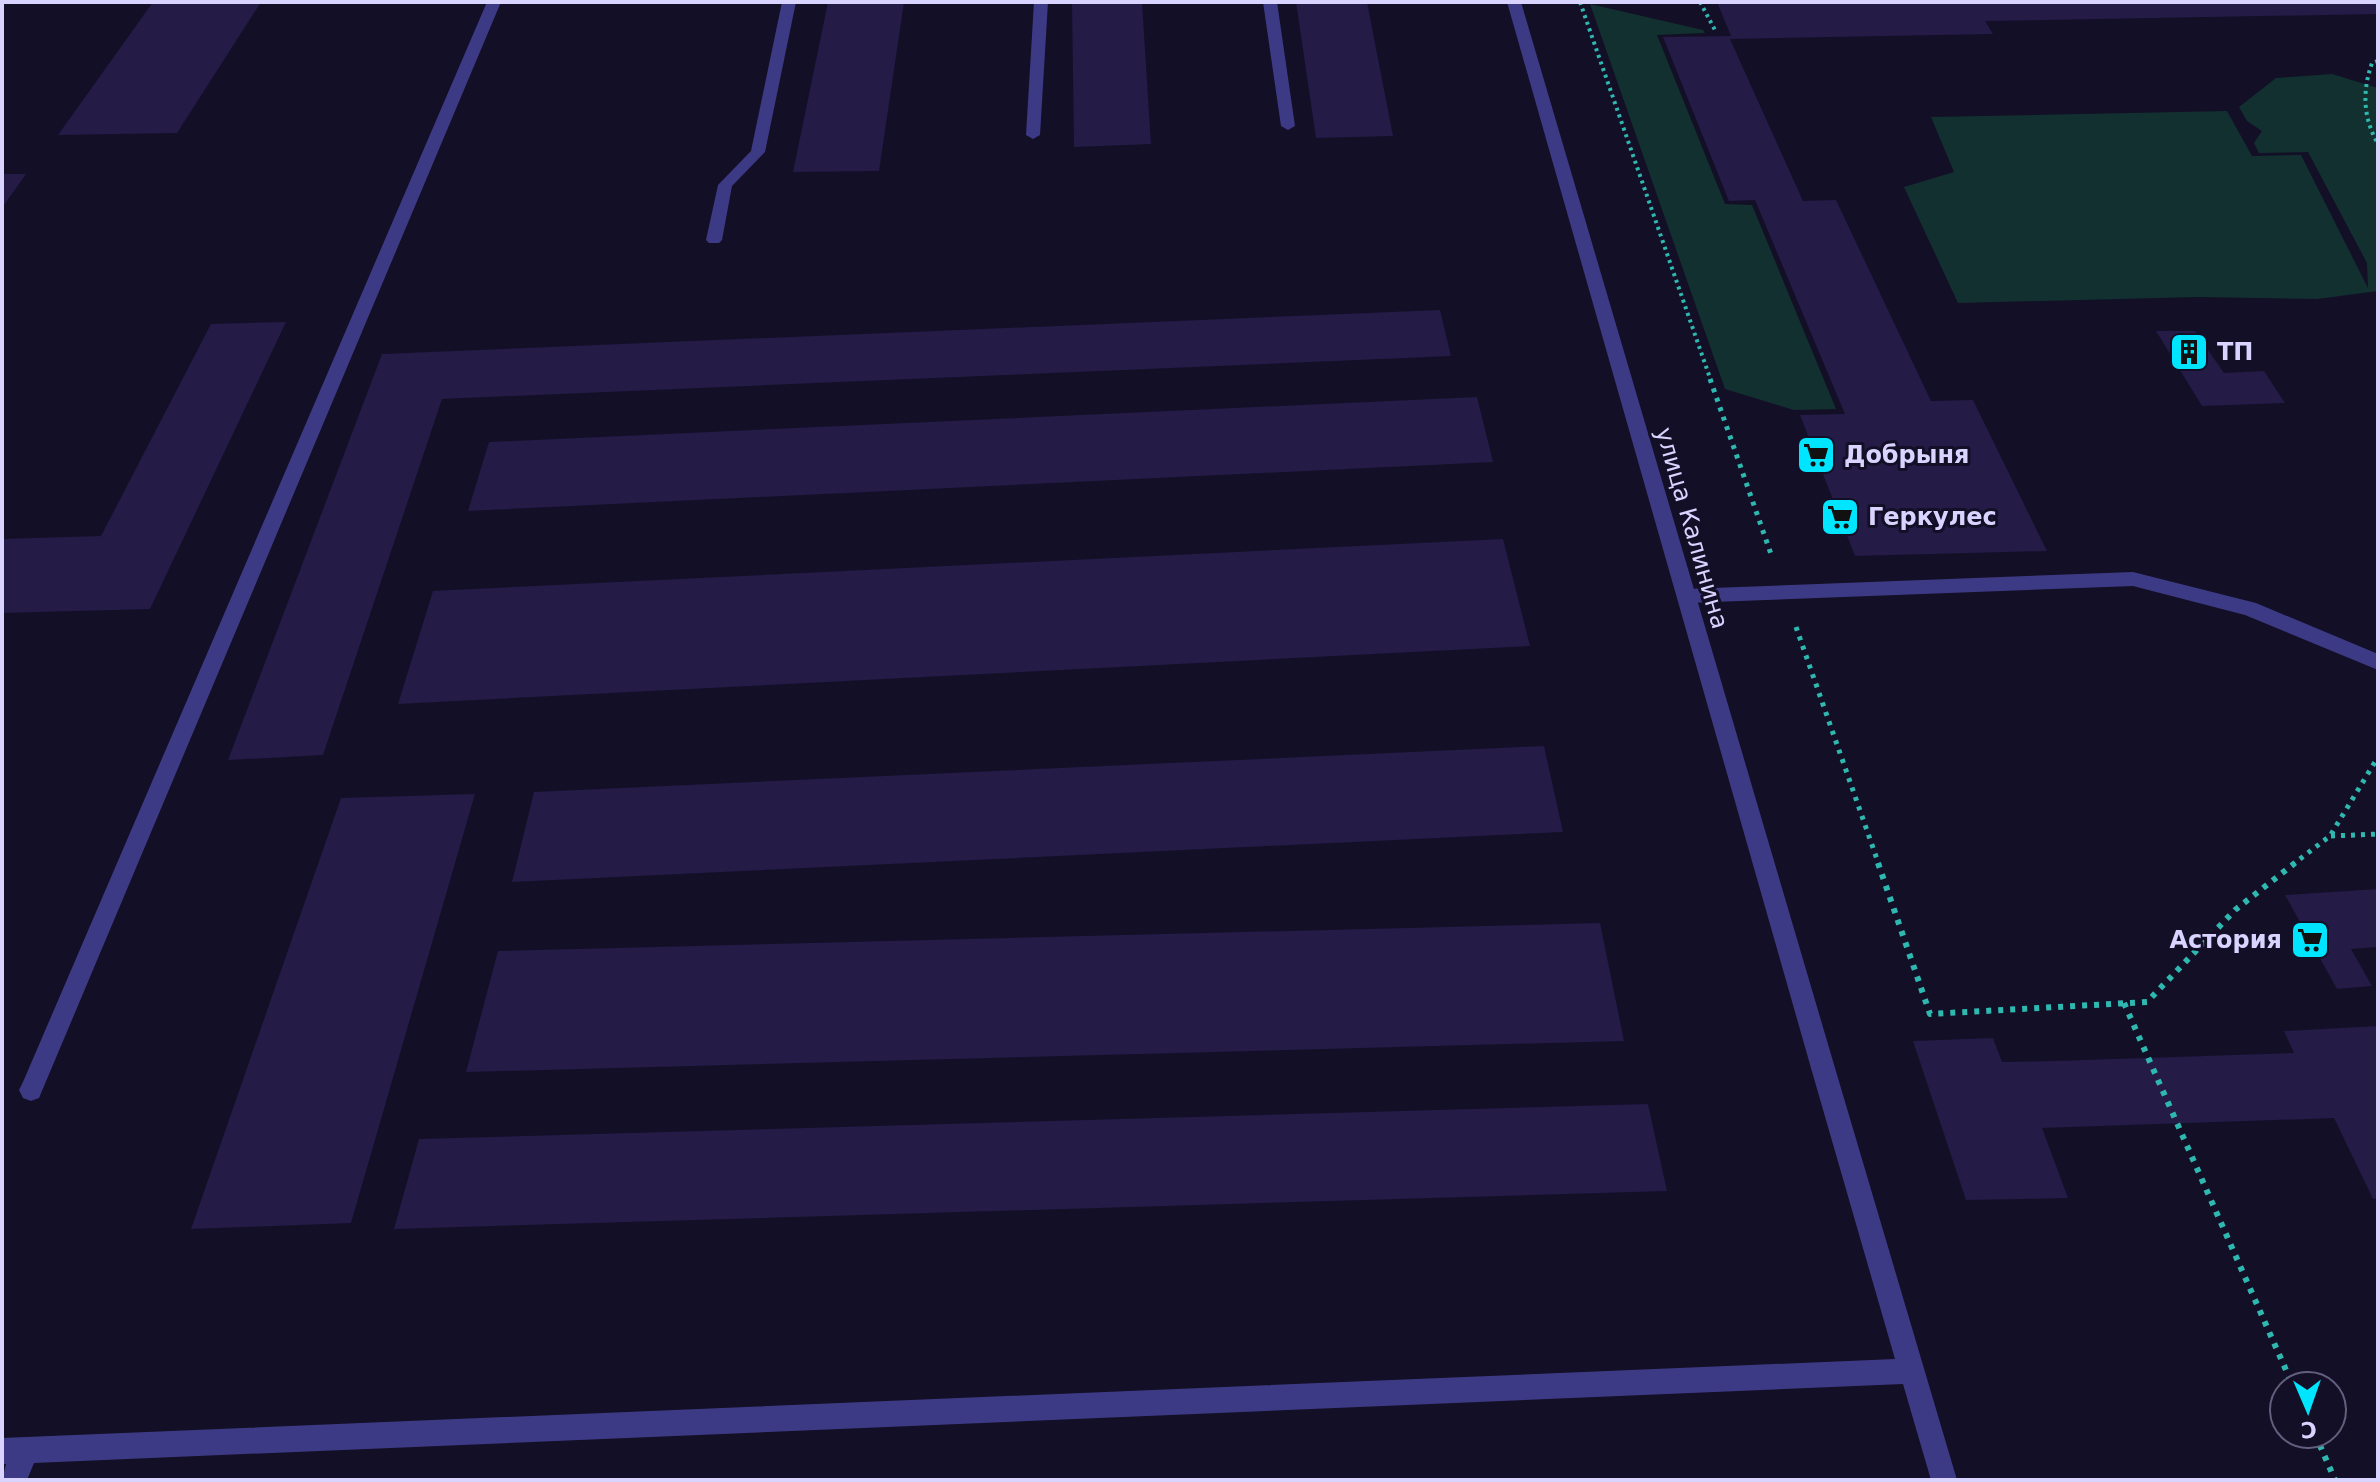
<svg xmlns="http://www.w3.org/2000/svg" width="2380" height="1482" font-family="'DejaVu Sans',sans-serif">
	<style>
		.green { fill: #12302f }
		.building { fill: #241b47 }
		.lines { fill: none; stroke-linecap: round; stroke-linejoin: round }
		.path-far2 { stroke: #2fb8b0; stroke-width: 4; stroke-dasharray: 3 4; stroke-linecap: butt }
		.path-far1 { stroke: #2fb8b0; stroke-width: 5; stroke-dasharray: 4 6; stroke-linecap: butt }
		.path { stroke: #2fb8b0; stroke-width: 6; stroke-dasharray: 5 7; stroke-linecap: butt }
		.service { fill: #3d3a85; fill-rule: evenodd }
		.minor { fill: #3d3a85; fill-rule: evenodd }
		.labels { text-anchor: middle; stroke-width: 6; stroke-linejoin: round; paint-order: stroke }
		.poi-label { font-size: 24px; font-weight: bold; fill: #d9d4ff; stroke: #130f26; text-anchor: start }
		.street-label { font-size: 24px; fill: #d9d4ff; stroke: #130f26 }
	</style>
	<rect width="100%" height="100%" fill="#130f26"/>
	<path class="green" d="M1590 4 1703 30 1705 33 1657 35 1725 204 1752 205 1836 409 1794 410 1725 389Z
		M2332 74 2378 88V291L2317 299 2197 297 1958 303 1904 187 1954 172 1931 117 2227 111 2252 156 2301 155 2368 288 2367 263 2308 152 2259 153 2254 143 2262 131 2247 121 2239 107 2276 78Z"/>
	<path class="building" d="M153 2H261L177 133 58 135Z
		M828 2H904L879 171 793 172Z
		M1072 2H1142L1151 144 1074 147Z
		M1296 2H1367L1393 136 1316 138Z
		M1717 2H2378V14L1985 21 1993 34 1730 39 1803 201 1836 200 1931 401 1973 400 2047 551 1855 556 1800 415 1845 414 1755 200 1729 201 1663 37 1731 36Z
		M2 174H26L2 208Z
		M1440 310 1451 356 442 399 323 755 228 760 382 354Z
		M286 322 150 609 2 613V539L101 536 211 324Z
		M2156 331H2195L2224 373 2264 371 2285 403 2202 406Z
		M1477 397 1493 462 468 511 489 442Z
		M1503 539 1530 646 398 704 433 591Z
		M1544 746 1563 832 512 882 534 792Z
		M475 794 351 1223 191 1229 341 798Z
		M2378 889V947L2351 949 2372 986 2337 989 2285 895Z
		M1600 923 1624 1041 466 1072 498 951Z
		M2378 1026V1198L2373 1199 2334 1118 2042 1128 2068 1198 1966 1200 1913 1041 1993 1038 2002 1062 2055 1061 2294 1053 2284 1031Z
		M1648 1104 1667 1191 394 1229 419 1139Z"/>
	<g class="lines">
		<path class="path-far2" d="M1580 2 1711 381
			M1700 2 1715 30
			M2378 61 2372 63C2362 91 2363 118 2378 144"/>
		<path class="path-far1" d="M1710 379 1772 557
			M1796 627 1879 865
			M2331 836 2378 834
			M2292 865 2330 836 2378 757"/>
		<path class="path" d="M1878 863 1930 1014 2147 1002 2235 910 2295 863
			M2124 1003 2293 1386
			M2315 1434 2335 1480"/>
		<path class="service" d="M487 2H501L39 1098 31 1101 23 1098 19 1090 23 1082Z
			M782 2H796L765 152 732 186 722 240 719 243H709L706 240 718 185 751 151Z
			M1034 2H1048L1040 135 1033 139 1026 135Z
			M1263 2H1277L1295 126 1288 130 1281 126Z
			M2133 572 2256 603 2378 654V670L2245 615 2133 586 1686 603 1677 596 1686 589Z
			M1823 1057 1831 1060 1835 1068 1957 1480H1931L1903 1384 34 1463 27 1480H2L6 1464H2V1438L1895 1359 1811 1068 1815 1060Z"/>
		<path class="minor" d="M1507 2H1521L1835 1068 1831 1076 1823 1079 1815 1076 1811 1068Z"/>
	</g>
	<defs>
		<symbol id="building-square" viewBox="-11 -11 22 22"><rect x="-9" y="-9" width="18" height="18" rx="4" fill="#00e5ff" stroke="#130f26"/><path d="M-4-6H4V6H1V3H-1V6H-4ZM-2.5-4.3h1.7v1.8h-1.7ZM.8-4.3h1.7v1.8H.8ZM-2.5-1h1.7V.8h-1.7ZM.8-1h1.7V.8H.8Z" fill="#111"/></symbol>
		<symbol id="supermarket-square" viewBox="-11 -11 22 22"><rect x="-9" y="-9" width="18" height="18" rx="4" fill="#00e5ff" stroke="#130f26"/><path d="M-6-5.5h2.5l.6 2H6L4.5 2H-2.5L-4.4-4H-6ZM-1.5 3.2a1.3 1.3 0 1 0 .1 0ZM3 3.2a1.3 1.3 0 1 0 .1 0Z" fill="#111"/></symbol>
	</defs>
	<g fill-rule="evenodd">
		<use href="#building-square" x="2167" y="330" width="44" height="44"/>
		<use href="#supermarket-square" x="1794" y="433" width="44" height="44"/>
		<use href="#supermarket-square" x="1818" y="495" width="44" height="44"/>
		<use href="#supermarket-square" x="2288" y="918" width="44" height="44"/>
	</g>
	<g class="labels">
		<g class="poi-label">
			<text x="2217" y="360">ТП</text>
			<text x="1844" y="463">Добрыня</text>
			<text x="1868" y="525">Геркулес</text>
			<text x="2282" y="948" text-anchor="end">Астория</text>
		</g>
		<g class="street-label">
			<text transform="translate(1692 528) rotate(74)" y="8">улица Калинина</text>
		</g>
	</g>
	<rect width="2380" height="1482" fill="none" stroke="#d9d4ff" stroke-width="8"/>
	<g transform="translate(2308 1410) rotate(178)"><circle r="38" fill="#130f26" stroke="#625e7d" stroke-width="2"/>
	<path d="M0-6L14 30L0 20L-14 30Z" fill="#00e5ff"/>
	<text y="-12" font-size="22" font-weight="bold" text-anchor="middle" fill="#d9d4ff">С</text>
	</g>
</svg>
